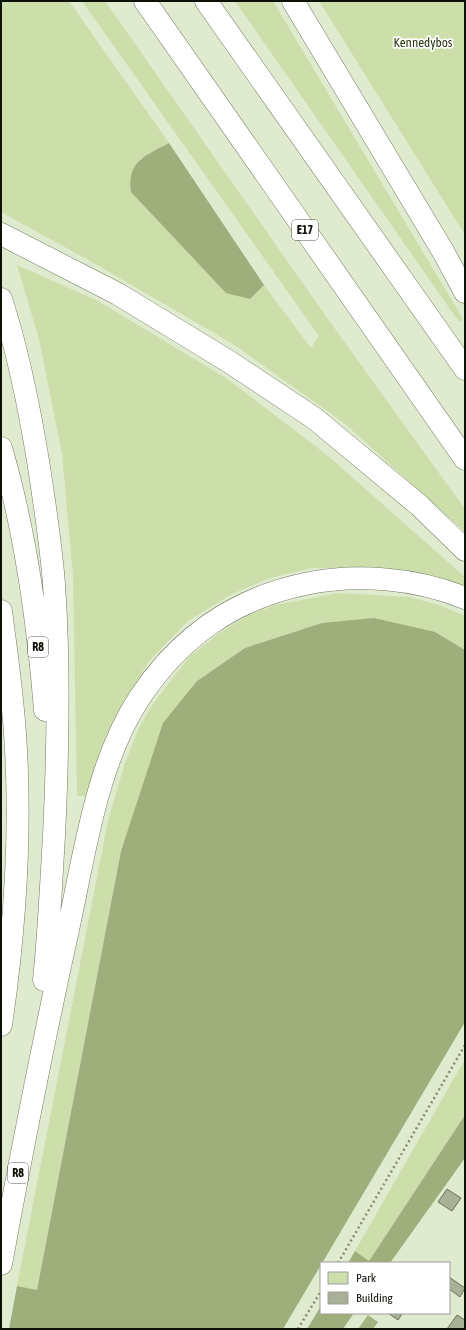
<svg xmlns="http://www.w3.org/2000/svg" width="466" height="1330" font-family="'Asap Condensed',sans-serif">
	<style>
		.green { fill: #ccdfaa }
		.forest { fill: #9eaf7c }
		.water { fill: #a4b582 }
		.building { fill: #a8b196; stroke: #6a735a }
		.lines { fill: none; stroke-linecap: round; stroke-linejoin: round }
		.highway-casing { stroke: #737c63; stroke-width: 23 }
		.path { stroke: #858c78; stroke-width: 2.5; stroke-dasharray: 2 3; stroke-linecap: butt }
		.highway { stroke: #fff; stroke-width: 22 }
		.labels { text-anchor: middle; stroke-width: 3.5; stroke-linejoin: round; paint-order: stroke }
		.shield { fill: #fff; stroke: #565851; stroke-width: 1 }
		.shield-label { font-size: 12px; font-weight: bold; fill: #0d1107 }
		.park-label { font-size: 13px; fill: #2c3811; stroke: #fff }
	</style>
	<rect width="100%" height="100%" fill="#e0eace"/>
	<path class="green" d="M1 1H69L169 143 140 159 250 299 264 285 311 348 319 336 82 1H105L330 322 465 509V532L344 423 233 344 92 262 1 212Z
		M235 1H273L463 319 459 322Z
		M319 1H465V235Z
		M17 265 98 301 226 378 327 455 465 577V590L359 568H311L267 579 230 595 188 621 150 660 121 706 97 765 87 796H77L73 576 62 454 39 339Z
		M339 593 409 597 439 605 465 616V650L435 632 322 623 245 648 197 681 121 851 37 1291 17 1286 108 821 124 766 138 730 152 705 190 656 218 634 249 615 275 605Z
		M465 1059V1115L369 1261 355 1251Z"/>
	<path class="forest" d="M169 143 264 285 250 299 226 293 131 192C127 161 145 156 169 143Z
		M374 618 435 632 465 650V1022L283 1329H9L17 1286 37 1290 121 851 163 723 197 681 245 648 322 623Z
		M465 1115V1158L390 1263H348L355 1251 369 1261Z
		M321 1306V1313H354L343 1329H307Z"/>
	<path class="water" d="M368 1315 378 1322 373 1329H358Z"/>
	<path class="building" d="M447 1189 461 1198 452 1211 438 1202Z
		M449 1277 465 1288 460 1297 449 1289Z
		M388 1313H401L402 1314 398 1320Z
		M457 1315 465 1320V1329H447Z"/>
	<g class="lines">
		<defs>
			<path id="highway" d="M145 1 465 459
				M206 1 465 369
				M293 1 444 253 465 292
				M1 234 118 294 228 361 314 418 420 506 465 550
				M1 299C19 354 30 411 39 467 45 506 51 545 54 584 60 668 58 752 54 836 51 884 49 932 44 980
				M1 448C26 533 38 622 45 710
				M1 611C7 657 14 704 16 750 21 840 14 936 1 1025
				M1 1264C22 1150 44 1038 69 925 85 851 97 762 140 697 180 637 233 599 305 584 356 573 416 578 465 598"/>
		</defs>
		<use href="#highway" class="highway-casing"/>
		<path class="path" d="M338 1263 465 1045
			M298 1329 321 1291"/>
		<use href="#highway" class="highway"/>
	</g>
	<g class="labels">
		<g class="shield">
			<rect x="292" y="220" width="26" height="20" rx="3"/>
			<rect x="28" y="637" width="20" height="20" rx="3"/>
			<rect x="8" y="1163" width="20" height="20" rx="3"/>
		</g>
		<g class="shield-label">
			<text x="305" y="234">E17</text>
			<text x="38" y="651">R8</text>
			<text x="18" y="1177">R8</text>
		</g>
		<g class="park-label">
			<text x="423" y="47">Kennedybos</text>
		</g>
	</g>
	<rect width="466" height="1330" fill="none" stroke="#0d1107" stroke-width="4"/>
	<rect x="320" y="1262" width="130" height="52" fill="#ffffff" stroke="#9ea09c"/>
	<rect x="328" y="1272" width="20" height="12" fill="#ccdfaa" stroke="#9ea09c"/>
	<text x="356" y="1282" font-size="12" fill="#0d1107">Park</text>
	<rect x="328" y="1292" width="20" height="12" fill="#a8b196" stroke="#9ea09c"/>
	<text x="356" y="1302" font-size="12" fill="#0d1107">Building</text>
</svg>
